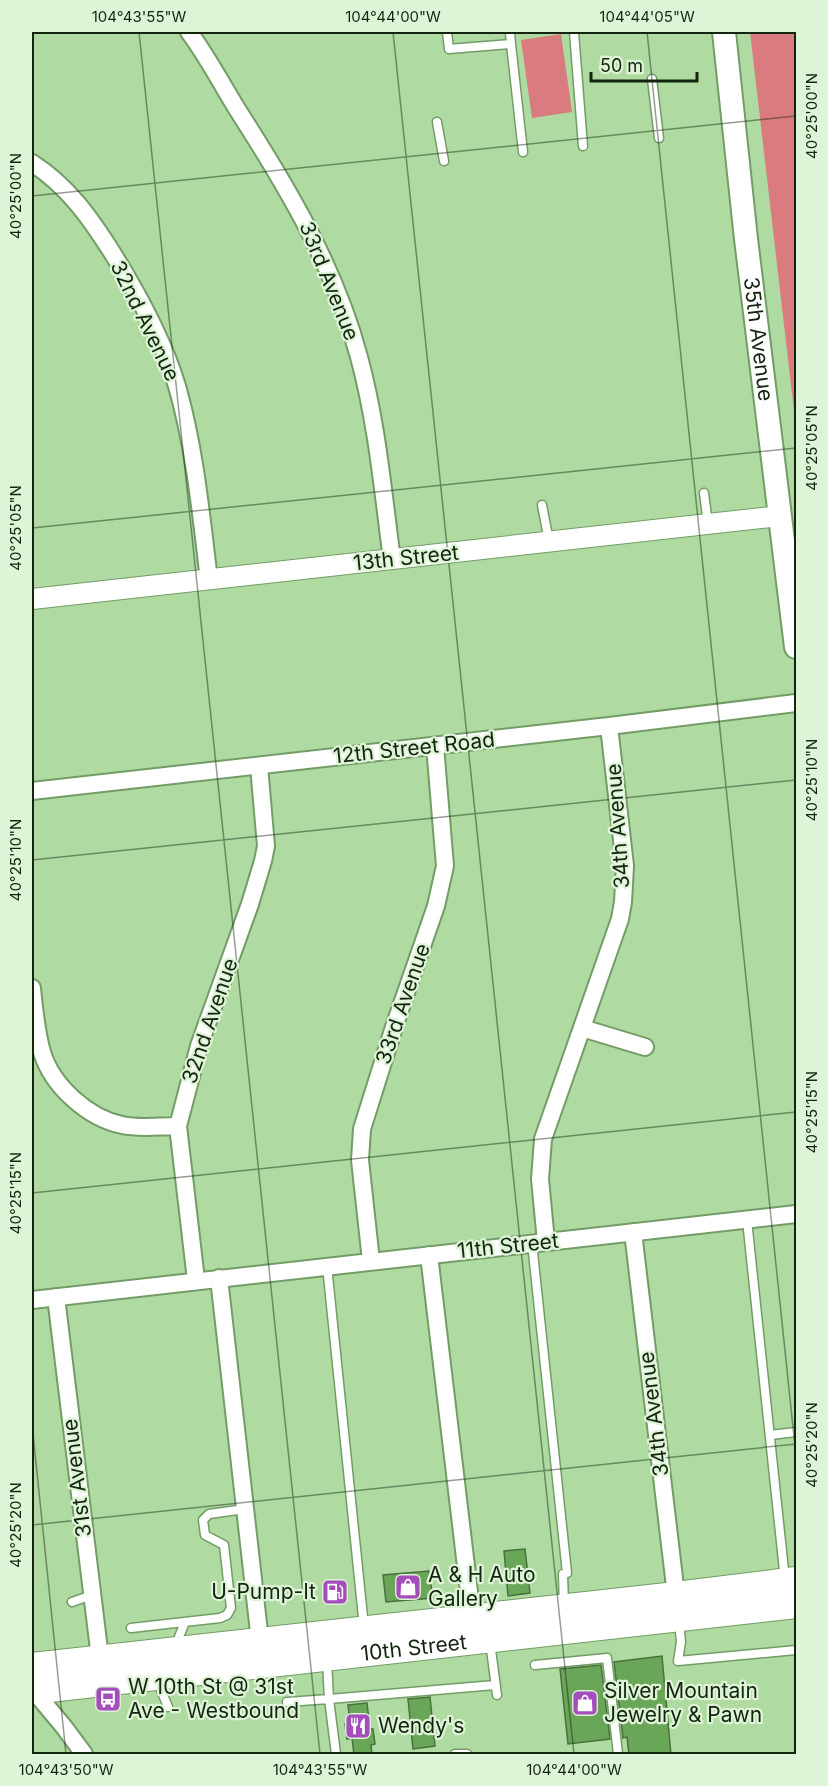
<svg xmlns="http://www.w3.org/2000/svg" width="828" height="1786" font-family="Inter,sans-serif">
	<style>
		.green { fill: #da7c7f }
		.building { fill: #6aa657; stroke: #49703d; stroke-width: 1.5 }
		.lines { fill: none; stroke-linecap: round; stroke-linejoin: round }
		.service-casing { stroke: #739c66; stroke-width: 11 }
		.minor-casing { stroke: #739c66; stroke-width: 20 }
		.tertiary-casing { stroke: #739c66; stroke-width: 22 }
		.secondary-casing { stroke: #739c66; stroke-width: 26 }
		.primary-casing { stroke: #739c66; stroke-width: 28 }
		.service { stroke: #fff; stroke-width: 8 }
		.minor { stroke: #fff; stroke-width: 16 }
		.tertiary { stroke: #fff; stroke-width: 20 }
		.secondary { stroke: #fff; stroke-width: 22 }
		.primary { stroke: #fff; stroke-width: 26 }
		.ticks { fill: none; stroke: #14250f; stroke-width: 1.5; stroke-opacity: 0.45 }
		.labels { text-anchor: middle; stroke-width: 4.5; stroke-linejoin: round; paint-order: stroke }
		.street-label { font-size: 21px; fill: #14250f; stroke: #def4d7 }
		.poi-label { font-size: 21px; fill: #14250f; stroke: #def4d7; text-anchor: start }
		.neatline { fill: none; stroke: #14250f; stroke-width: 2 }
		.ticks-label { font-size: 15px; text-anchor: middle; fill: #14250f }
	</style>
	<rect width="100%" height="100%" fill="#afdaa1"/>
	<path class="green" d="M750 32H796V428Z
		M561 34 572 112 532 118 521 40Z"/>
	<path class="building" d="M525 1549 530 1593 508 1596 504 1551Z
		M429 1571 433 1598 386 1602 383 1575Z
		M662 1656 671 1755H629L627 1737 623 1738 614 1662Z
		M601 1665 610 1739 568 1744 560 1669Z
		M430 1697 435 1746 413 1749 408 1699Z
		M367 1703 370 1729H373L375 1744 371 1745 372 1755H354L352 1738 347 1739 345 1724 350 1723 348 1705Z"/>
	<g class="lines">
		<defs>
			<path id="service" d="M447 32 449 49 511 44 523 152
				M510 32 511 44
				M574 32 583 146
				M652 79 659 138
				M437 122 444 161
				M704 493 708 524
				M542 505 549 541
				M747 1220 785 1580
				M532 1243 567 1573
				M327 1266 364 1627
				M770 1435 796 1432
				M563 1574 564 1606
				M72 1602 92 1595
				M679 1622 681 1642 678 1661 796 1650
				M131 1628 220 1618 227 1615 231 1608 224 1545 205 1535 203 1520 209 1514 245 1509
				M490 1642 497 1695
				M175 1647 185 1622
				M535 1665 607 1658 618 1754
				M157 1680 168 1707
				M287 1702 329 1699 327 1661
				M336 1754 329 1699 495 1685
				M455 1754H467"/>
			<path id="minor" d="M189 32C207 56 221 83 237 109 287 187 335 267 359 357 377 423 383 492 392 560
				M32 163C68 186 91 219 113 254 138 294 163 340 177 386 195 449 201 514 209 580
				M32 791 609 726 796 703
				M32 988C34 1009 36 1031 42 1052 52 1086 88 1118 122 1125 140 1129 159 1126 178 1126
				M582 1028 645 1047
				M633 1232 676 1595
				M546 1242 540 1179 543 1139 620 919 623 902 625 866 609 726
				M429 1255 472 1617
				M371 1261 360 1160 362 1129 394 1027 436 906 445 866 435 746
				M219 1278 261 1650
				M196 1280 178 1126 199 1046 250 904 263 861 266 846 259 766
				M56 1297 100 1658
				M32 1300 796 1214
				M34 1691 64 1727 84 1754"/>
			<path id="tertiary" d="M32 599 780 516"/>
			<g id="secondary">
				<path id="s1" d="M724 32 746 239 796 647"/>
			</g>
			<g id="primary">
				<path d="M32 1666 676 1595 796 1580"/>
				<path id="s2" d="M32 1691 796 1605"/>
			</g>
		</defs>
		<use href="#service" class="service-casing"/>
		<use href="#minor" class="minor-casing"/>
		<use href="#tertiary" class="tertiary-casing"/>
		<use href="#secondary" class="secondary-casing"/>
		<use href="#primary" class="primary-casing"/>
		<use href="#service" class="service"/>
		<use href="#minor" class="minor"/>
		<use href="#tertiary" class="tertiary"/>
		<use href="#secondary" class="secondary"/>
		<use href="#primary" class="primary"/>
	</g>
	<path class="ticks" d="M139 32 320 1754M393 32 574 1754M647 32 796 1456M32 196 796 116M32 528 796 448M32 860 796 780M32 1193 796 1112M32 1424 66 1754M32 1525 796 1444"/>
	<defs>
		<symbol id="shop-square" viewBox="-11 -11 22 22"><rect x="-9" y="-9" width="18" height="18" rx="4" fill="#a44ebc" stroke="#def4d7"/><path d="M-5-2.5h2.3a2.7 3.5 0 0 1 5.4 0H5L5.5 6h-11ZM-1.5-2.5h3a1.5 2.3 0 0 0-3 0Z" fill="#fff"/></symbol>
		<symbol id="fuel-square" viewBox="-11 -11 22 22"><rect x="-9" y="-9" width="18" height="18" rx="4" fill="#a44ebc" stroke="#def4d7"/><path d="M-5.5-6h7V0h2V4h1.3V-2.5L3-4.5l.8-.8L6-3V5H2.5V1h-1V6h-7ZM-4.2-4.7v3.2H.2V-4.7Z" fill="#fff"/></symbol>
		<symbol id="bus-square" viewBox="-11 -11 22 22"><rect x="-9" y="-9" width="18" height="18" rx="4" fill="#a44ebc" stroke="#def4d7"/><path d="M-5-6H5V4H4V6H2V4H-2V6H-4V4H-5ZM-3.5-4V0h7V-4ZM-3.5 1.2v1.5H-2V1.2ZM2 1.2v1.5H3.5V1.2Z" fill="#fff"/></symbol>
		<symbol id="restaurant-square" viewBox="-11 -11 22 22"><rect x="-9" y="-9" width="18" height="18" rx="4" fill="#a44ebc" stroke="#def4d7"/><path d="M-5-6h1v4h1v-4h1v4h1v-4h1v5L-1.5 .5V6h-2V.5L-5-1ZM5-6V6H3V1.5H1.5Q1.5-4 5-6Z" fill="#fff"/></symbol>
	</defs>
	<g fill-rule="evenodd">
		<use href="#shop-square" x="393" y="1572" width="30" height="30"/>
		<use href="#fuel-square" x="320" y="1577" width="30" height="30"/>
		<use href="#bus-square" x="93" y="1684" width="30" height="30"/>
		<use href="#shop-square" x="570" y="1688" width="30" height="30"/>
		<use href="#restaurant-square" x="343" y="1711" width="30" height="30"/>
	</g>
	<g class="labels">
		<g class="street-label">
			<text transform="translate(329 281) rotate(68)" y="7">33rd Avenue</text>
			<text transform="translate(145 321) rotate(64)" y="7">32nd Avenue</text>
			<text dy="7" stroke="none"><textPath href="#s1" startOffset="309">35th Avenue</textPath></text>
			<text transform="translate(406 558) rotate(-6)" y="7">13th Street</text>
			<text transform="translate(414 748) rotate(-6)" y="7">12th Street Road</text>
			<text transform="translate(618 826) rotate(-94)" y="7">34th Avenue</text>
			<text transform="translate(403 1004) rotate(-71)" y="7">33rd Avenue</text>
			<text transform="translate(210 1021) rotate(-71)" y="7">32nd Avenue</text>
			<text transform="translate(508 1246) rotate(-6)" y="7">11th Street</text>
			<text transform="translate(654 1414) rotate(-97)" y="7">34th Avenue</text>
			<text transform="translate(77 1478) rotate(-97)" y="7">31st Avenue</text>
			<text dy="7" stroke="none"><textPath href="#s2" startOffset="384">10th Street</textPath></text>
		</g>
		<g class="poi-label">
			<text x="428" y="1582">A &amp; H Auto<tspan x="428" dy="24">Gallery</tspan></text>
			<text x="316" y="1599" text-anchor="end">U-Pump-It</text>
			<text x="128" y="1694">W 10th St @ 31st<tspan x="128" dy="24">Ave - Westbound</tspan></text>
			<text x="604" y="1698">Silver Mountain<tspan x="604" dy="24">Jewelry &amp; Pawn</tspan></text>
			<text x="378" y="1733">Wendy's</text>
		</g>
	</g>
	<rect width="828" height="1786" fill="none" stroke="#def4d7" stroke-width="66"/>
	<path d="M591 72v9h106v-9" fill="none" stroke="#14250f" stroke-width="3"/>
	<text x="600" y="72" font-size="18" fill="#14250f" stroke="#def4d7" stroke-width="4.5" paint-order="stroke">50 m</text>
	<rect x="33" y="33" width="762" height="1720" class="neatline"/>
	<g class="ticks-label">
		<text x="139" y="22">104°43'55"W</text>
		<text x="393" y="22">104°44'00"W</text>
		<text x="647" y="22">104°44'05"W</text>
		<text transform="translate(812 116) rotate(-90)" y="5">40°25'00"N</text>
		<text transform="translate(16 196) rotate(-90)" y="5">40°25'00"N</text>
		<text transform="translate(812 448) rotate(-90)" y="5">40°25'05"N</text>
		<text transform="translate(16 528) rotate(-90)" y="5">40°25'05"N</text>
		<text transform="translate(812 780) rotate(-90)" y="5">40°25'10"N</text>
		<text transform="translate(16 860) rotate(-90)" y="5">40°25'10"N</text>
		<text transform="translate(812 1112) rotate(-90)" y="5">40°25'15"N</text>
		<text transform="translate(16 1193) rotate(-90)" y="5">40°25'15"N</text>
		<text transform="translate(812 1445) rotate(-90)" y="5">40°25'20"N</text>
		<text transform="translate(16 1525) rotate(-90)" y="5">40°25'20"N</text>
		<text x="66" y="1775">104°43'50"W</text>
		<text x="320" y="1775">104°43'55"W</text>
		<text x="574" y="1775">104°44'00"W</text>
	</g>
</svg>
